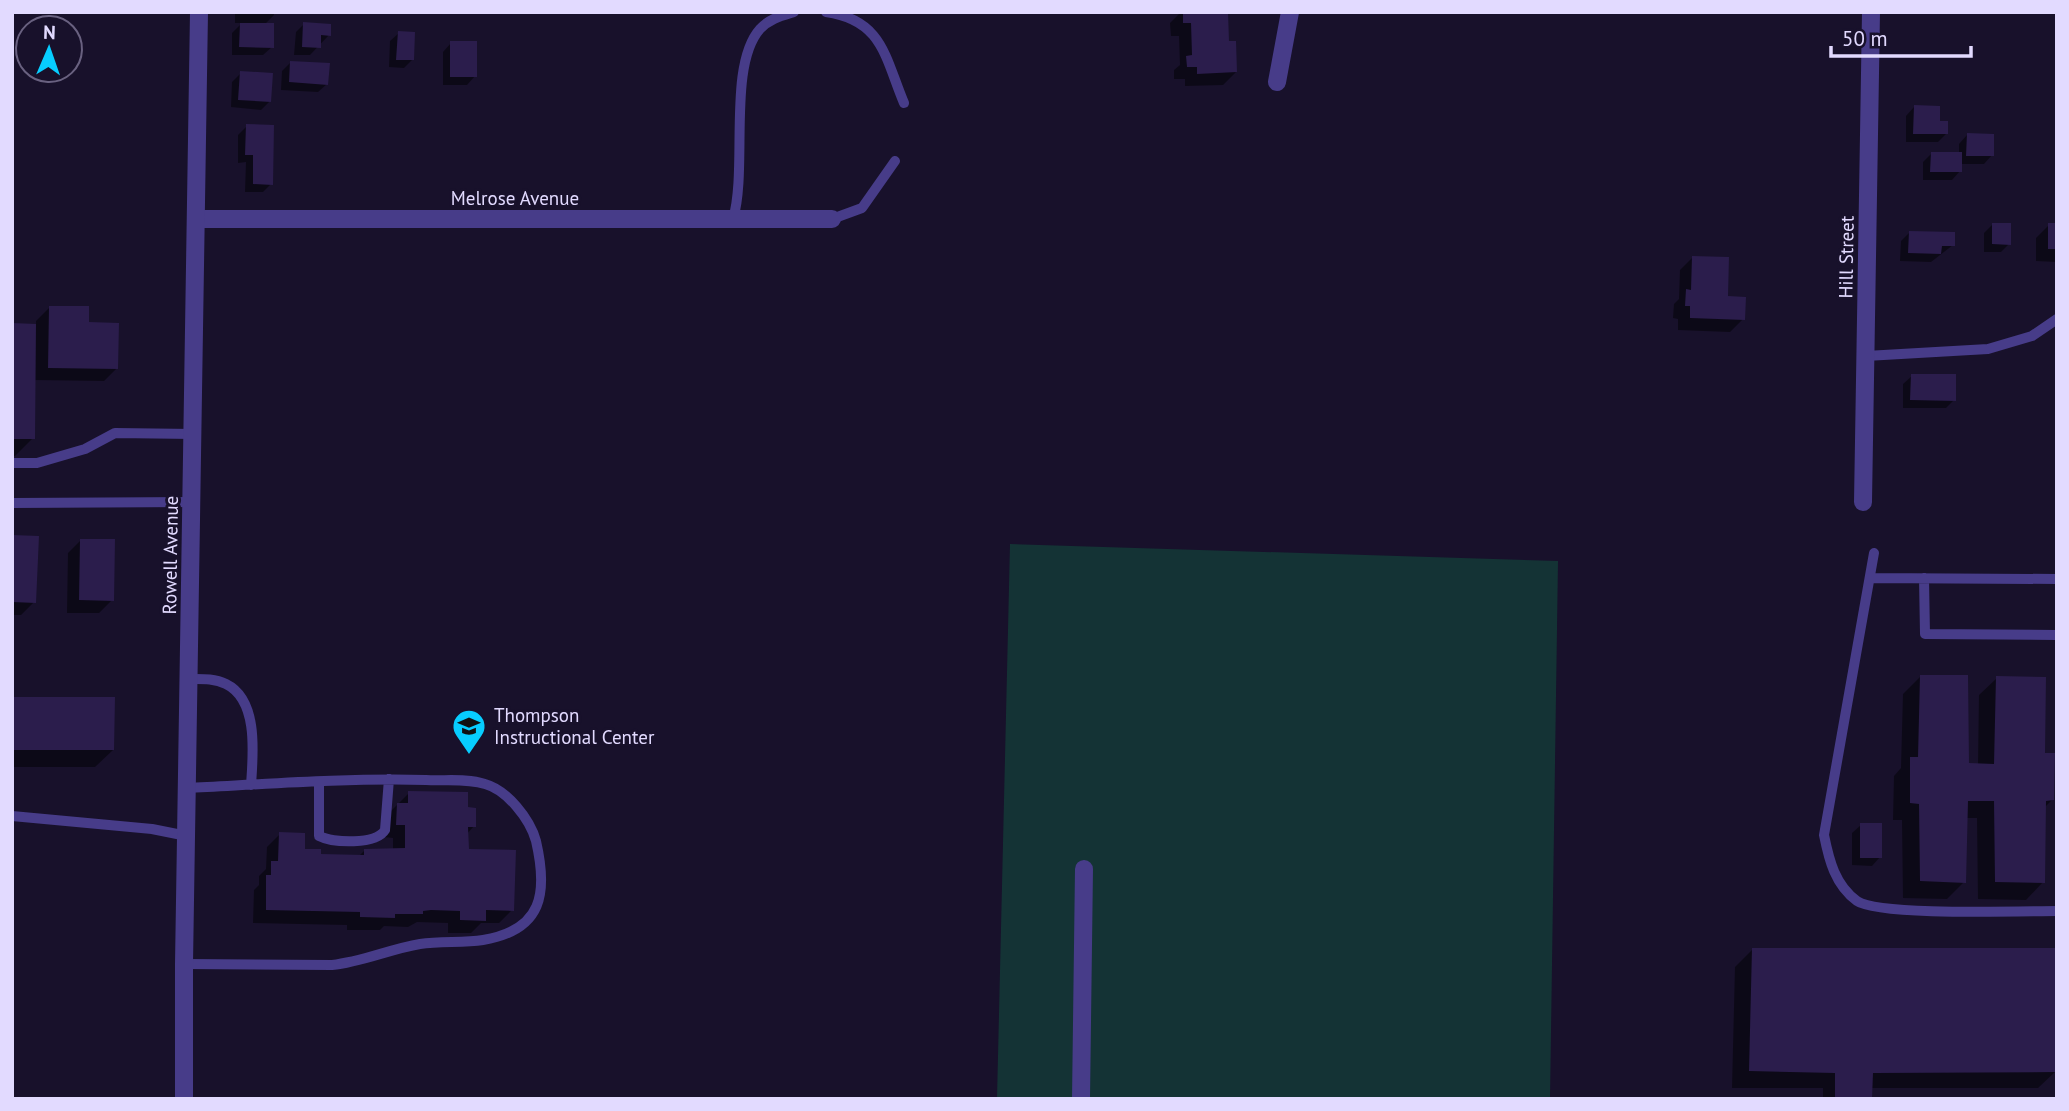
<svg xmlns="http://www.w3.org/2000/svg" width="2069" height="1111" font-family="'PT Sans',sans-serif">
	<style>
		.green { fill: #143335 }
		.shadow { fill: #0007 }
		.building { fill: #2b1d4c }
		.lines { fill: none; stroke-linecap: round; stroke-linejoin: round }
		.service { stroke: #473c89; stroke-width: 10 }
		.minor { stroke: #473c89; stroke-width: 18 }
		.tertiary { stroke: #473c89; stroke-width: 18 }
		.labels { text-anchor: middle; stroke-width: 6; stroke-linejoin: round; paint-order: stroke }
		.street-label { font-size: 19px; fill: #e2daff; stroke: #18112b }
		.poi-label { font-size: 19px; fill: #e2daff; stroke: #18112b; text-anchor: start }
	</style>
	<rect width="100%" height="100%" fill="#18112b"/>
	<path class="green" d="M1010 544 1558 561 1550 1099H997Z"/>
	<path class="shadow" d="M235 12H274V15L264 25 272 47 263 55H232V33L242 23H235Z
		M1181 12H1227L1228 43 1236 72 1223 85 1185 86V79H1174V70L1180 65 1179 36H1171L1170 23Z
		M304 24 329 35 310 55H294L296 32Z
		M399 33 412 60 404 68 389 67 390 41Z
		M451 43 475 76 467 85H443V52Z
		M291 62 327 84 318 92 281 90 282 71Z
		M241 73 270 101 261 110 231 107 232 82Z
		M1914 107 1938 123 1946 134 1938 142H1906V116Z
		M247 126 271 184 263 192H245L246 162 238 163V135Z
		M1967 135 1992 155 1984 164H1960V171L1952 180H1923V162L1931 154H1959V144Z
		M1992 225 2009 244 2001 252H1984V233Z
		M2049 225H2057V262L2036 261V238Z
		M1909 233 1953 245 1931 262 1900 261 1901 241Z
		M1693 257 1743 319 1730 332 1678 330V319L1673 318 1674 304 1679 299 1680 270Z
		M49 308 87 324 117 368 104 381 33 380V438L15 456H12V325H36V321Z
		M1912 376 1954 400 1946 408H1903V384Z
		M12 537 34 602 21 615H12Z
		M81 540 112 600 99 613H67L68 553Z
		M1920 677 1967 764 1978 765 1979 695 1997 678 2043 755 2052 800 2044 808 2043 882 2026 900 1978 899 1977 818H1966L1964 882 1947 899 1903 898 1902 820H1893L1894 776 1901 768 1903 694Z
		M12 698 113 750 95 767H12Z
		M409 793 466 809 474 826 466 835 468 851 512 910 499 923H481L471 933H448V923L417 922 408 927 384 926 380 930H347V925L253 923 254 890 259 885V876L266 869 267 847 280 834 303 851 319 856 358 857 365 850H393V838L384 837V818Z
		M1861 825 1880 857 1872 866 1852 865V833Z
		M1753 949 2056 1071 2038 1088H1871L1870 1099H1823V1088H1732L1735 967Z"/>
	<path class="building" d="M1183 12H1228L1229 41H1236L1237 72 1197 74V67H1187L1186 56 1192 55 1191 23H1183Z
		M303 22 331 24V36L321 35V48L302 47Z
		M240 23H274V48L239 47Z
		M398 31 415 32 414 60H396Z
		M450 41H477V77H450Z
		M290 61 330 63 328 85 289 82Z
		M240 71 273 73 271 102 238 100Z
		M1914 105 1940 106V121H1948V134H1913Z
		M246 124 274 125 273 185 253 184V155H245Z
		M1967 133 1994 134V156H1966Z
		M1931 152H1962V172H1930Z
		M1992 223H2011V245L1992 244Z
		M2048 223H2057V249H2048Z
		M1909 231 1955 232V246H1942L1941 254 1908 253Z
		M1692 256 1729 257 1728 296 1746 297 1745 320 1690 318V306H1685L1686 289 1691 290Z
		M49 306H89V322L119 323 118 369 48 368Z
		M12 323 36 324 35 439H12Z
		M1911 374H1956V401L1910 400Z
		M12 535 39 536 36 603 12 602Z
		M80 539H115L114 601 79 600Z
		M1920 675H1968L1969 763 1994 764 1996 676 2046 677 2045 753H2055L2054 800 2046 801 2045 883 1995 882 1994 801H1968L1966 883 1920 881 1919 804 1910 803V757H1918Z
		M12 697H115L114 750H12Z
		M408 791 468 792V807L476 808V827H468L469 849 516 850 514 911 486 910V921L460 920V911L431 910 423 911V914H395V918L360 917V912L266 910V875H271V861H278L279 832 305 833V849H321V854L364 855V849L405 848V825H396L397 803H408Z
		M1860 823H1882V858H1860Z
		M1752 948H2057V1072L1873 1073 1872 1099H1835V1073L1749 1071Z"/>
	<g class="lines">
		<path class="service" d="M826 12C883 20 885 58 904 103
			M733 219C748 169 727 66 760 29 769 19 781 16 794 12
			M832 219 862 208 895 161
			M1866 356 1988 349 2032 336 2057 319
			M12 463H37L85 449 115 433 194 434
			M12 503 193 502
			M1874 553 1824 835C1829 860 1835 885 1857 901 1878 916 2022 911 2057 911
			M1870 578 2057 579
			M1924 578 1925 634 2057 635
			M188 679C201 679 214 678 226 684 259 700 253 755 251 785
			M319 783V836C333 843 376 845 385 830L389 779
			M12 816 152 829 187 836
			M184 964 332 965C362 962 390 949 420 944 441 941 463 943 483 940 543 930 548 893 536 841 530 819 507 790 485 784 467 778 445 781 426 780 347 778 267 784 187 788"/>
		<path class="minor" d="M1277 82 1290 12
			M197 219H832
			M1863 502 1871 12
			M1081 1099 1084 869"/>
		<path class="tertiary" d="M184 1099V964L199 12"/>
	</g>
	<defs>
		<symbol id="school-pin" viewBox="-11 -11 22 30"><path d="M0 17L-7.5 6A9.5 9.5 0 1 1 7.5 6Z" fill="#07cdff" stroke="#18112b"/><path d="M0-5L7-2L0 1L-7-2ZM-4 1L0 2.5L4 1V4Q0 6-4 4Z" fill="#111"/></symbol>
	</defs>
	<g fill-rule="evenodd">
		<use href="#school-pin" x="450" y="707" width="38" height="52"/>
	</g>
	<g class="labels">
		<g class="street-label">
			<text x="515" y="205">Melrose Avenue</text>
			<text transform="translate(1846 257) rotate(-89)" y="7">Hill Street</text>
			<text transform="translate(170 555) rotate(-89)" y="7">Rowell Avenue</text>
		</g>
		<g class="poi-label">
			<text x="494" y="722">Thompson<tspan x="494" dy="22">Instructional Center</tspan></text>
		</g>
	</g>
	<rect width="2069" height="1111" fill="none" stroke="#e2daff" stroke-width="28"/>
	<g transform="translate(49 49) rotate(2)"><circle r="33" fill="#18112b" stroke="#696180" stroke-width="2"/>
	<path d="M0-5L12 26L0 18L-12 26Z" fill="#07cdff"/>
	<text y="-10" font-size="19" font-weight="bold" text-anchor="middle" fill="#e2daff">N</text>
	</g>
	<path d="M1831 46v10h140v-10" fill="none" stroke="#e2daff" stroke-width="3.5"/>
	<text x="1842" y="46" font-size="21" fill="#e2daff" stroke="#18112b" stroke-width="5" paint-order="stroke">50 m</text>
</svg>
